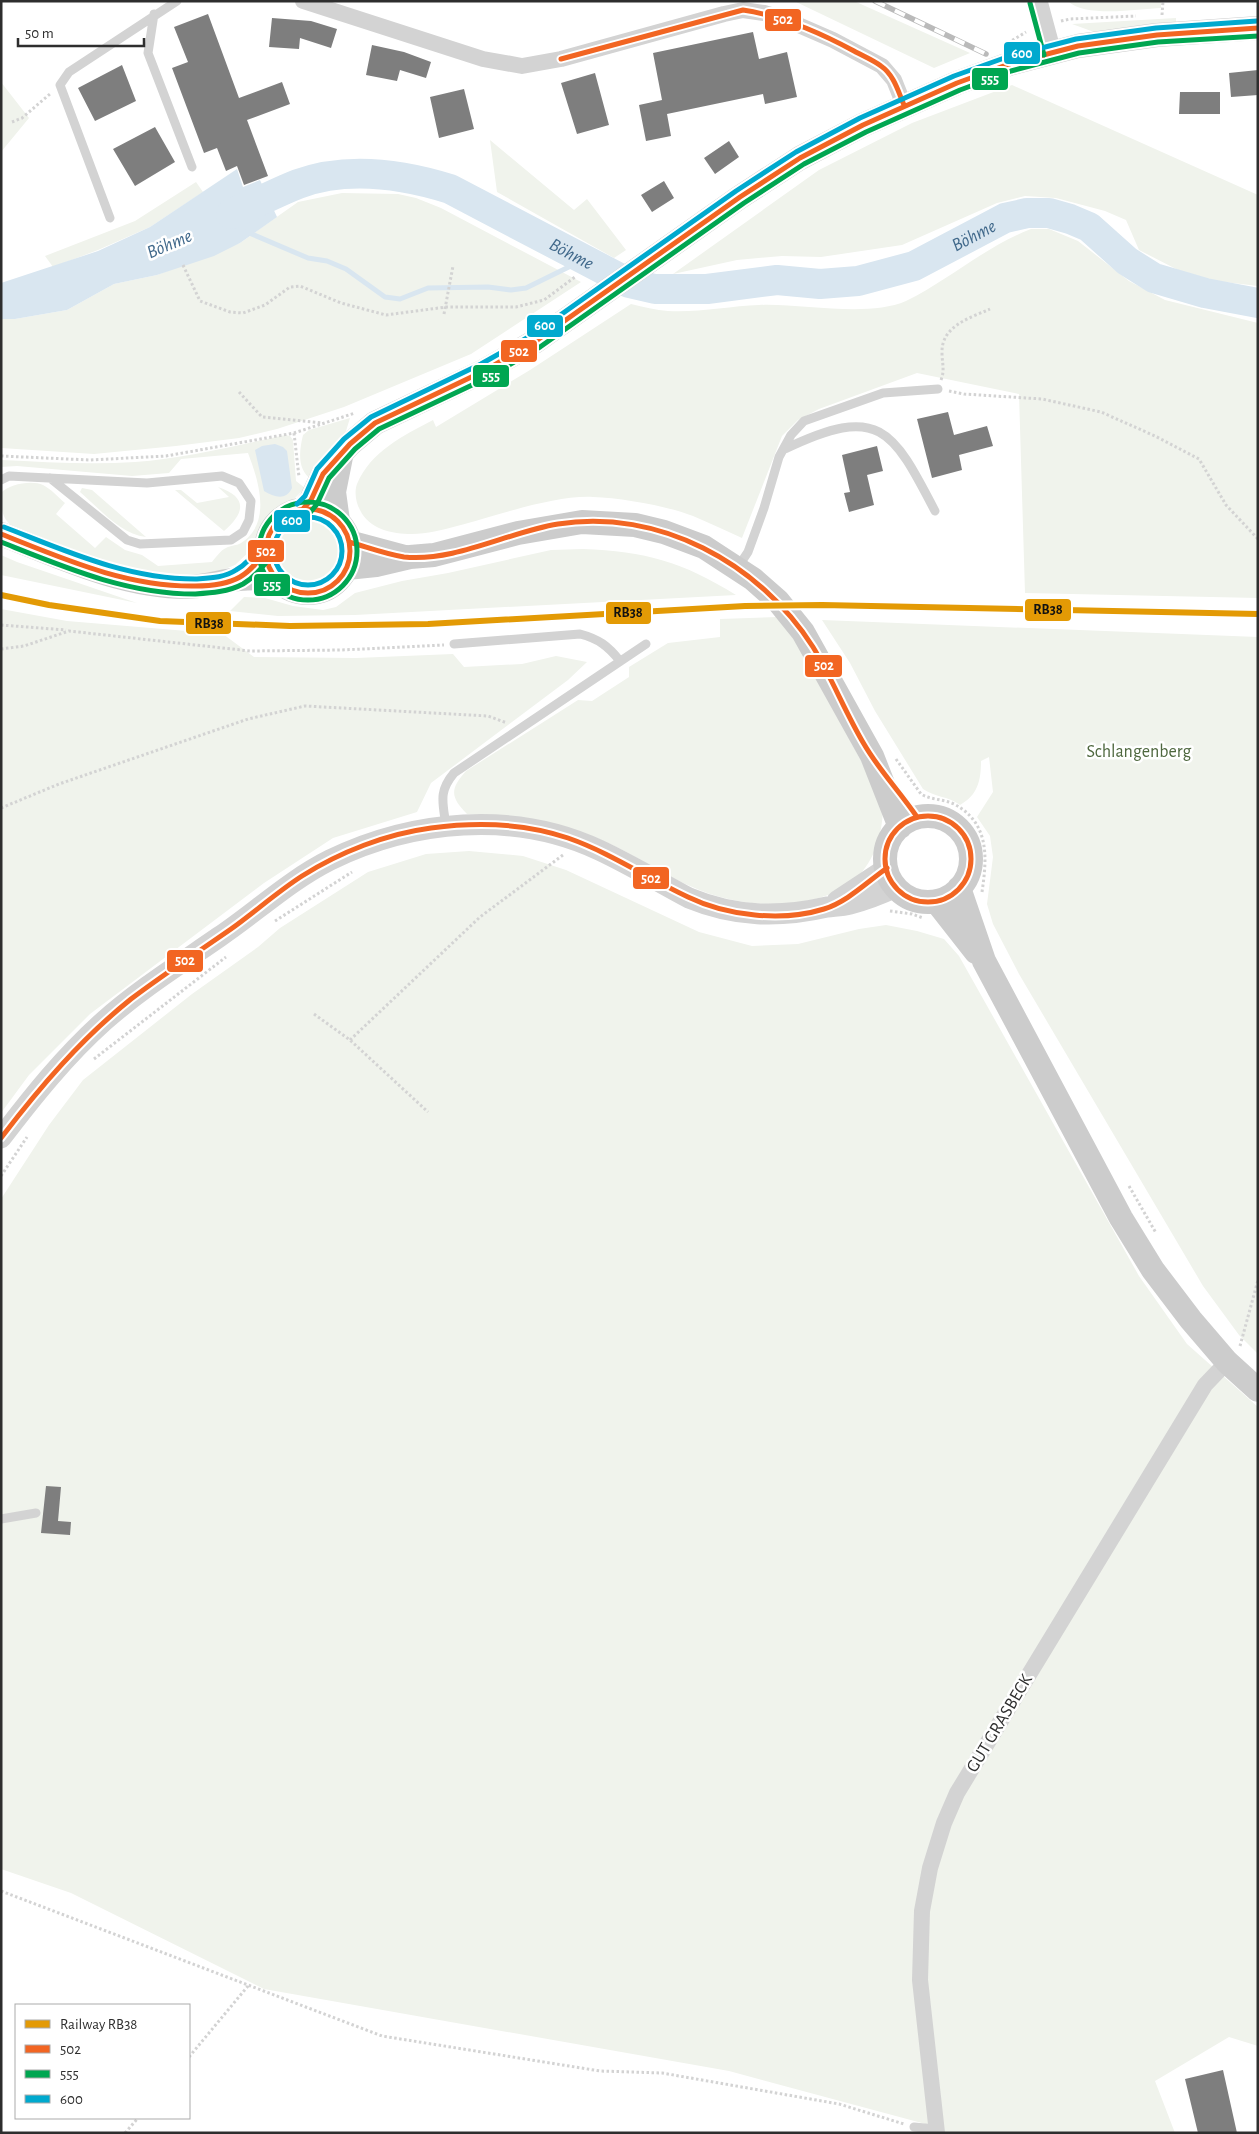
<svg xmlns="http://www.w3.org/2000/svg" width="1259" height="2134" font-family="'Alegreya Sans',sans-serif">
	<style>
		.green { fill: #f0f3ec }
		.water { fill: #d9e6f0 }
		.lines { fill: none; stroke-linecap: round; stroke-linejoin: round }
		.stream { stroke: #d9e6f0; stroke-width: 5 }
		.river { stroke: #d9e6f0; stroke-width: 30 }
		.building { fill: #7e7e7e }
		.path { stroke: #d3d3d3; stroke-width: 3; stroke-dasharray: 2.5 2.5; stroke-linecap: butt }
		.service { stroke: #d3d3d3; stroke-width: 9 }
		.minor { stroke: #d3d3d3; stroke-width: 16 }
		.tertiary { stroke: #d3d3d3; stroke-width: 21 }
		.secondary { stroke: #ccc; stroke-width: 24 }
		.rail-casing { stroke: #bababa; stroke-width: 5.5 }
		.rail { stroke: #fff; stroke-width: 4; stroke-dasharray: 11; stroke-linecap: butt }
		.bus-1-casing { stroke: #fff; stroke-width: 9 }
		.bus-2-casing { stroke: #fff; stroke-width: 9 }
		.bus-3-casing { stroke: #fff; stroke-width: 9 }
		.bus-1 { stroke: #f26522; stroke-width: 5 }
		.bus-2 { stroke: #00a651; stroke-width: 5 }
		.bus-3 { stroke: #00a9ce; stroke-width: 5 }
		.rail-1-casing { stroke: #fff; stroke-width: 10 }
		.rail-1 { stroke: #e39a05; stroke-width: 6 }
		.labels { text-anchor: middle; stroke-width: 5; stroke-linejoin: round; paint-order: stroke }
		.park-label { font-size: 18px; fill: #4e673e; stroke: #fff }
		.street-label { font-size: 18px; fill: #2e2e2e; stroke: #fff }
		.water-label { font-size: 19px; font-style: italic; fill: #41698b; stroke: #fff }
		.line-badge { stroke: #fff; stroke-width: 2 }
		.badge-label { font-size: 14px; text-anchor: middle; font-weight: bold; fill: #fff }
		.pale-badge-label { font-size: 14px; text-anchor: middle; font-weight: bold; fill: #111 }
	</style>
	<rect width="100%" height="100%" fill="#fff"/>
	<path class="green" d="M794 1H854L970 53 934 68Z
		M1068 1H1161V8C1139 9 1084 18 1068 1Z
		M1176 18V24L1094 32 1072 24Z
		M1 82 29 118 1 152Z
		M1012 85 1258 195V286L1216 281 1178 270 1139 250 1126 220 1105 211 1056 198 1025 196 997 203 902 245 821 257 782 256 737 260 673 274 819 170 912 123Z
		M490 140 574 210 587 199 626 250 614 258 497 192Z
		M196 182 203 192 150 227 98 250 53 267 45 256 135 221Z
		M342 193 398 194 416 198 441 208 581 282 471 354 344 407 277 429 239 438 176 446 94 454 1 448V319H15L67 310 114 284 157 275 240 243 298 202Z
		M1031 229H1049L1078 241 1129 281 1165 300 1258 323V598L1025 593 1019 394 917 373 819 409 798 420 782 436 742 538C726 531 710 523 693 516 667 506 622 498 593 497 554 495 496 516 457 526 442 530 427 534 412 534 392 534 369 529 360 510 356 503 354 492 357 484 371 451 403 436 433 420L436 427 530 370 631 304C643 307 656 310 668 311 696 313 730 306 759 305 801 303 867 318 906 301 949 280 986 246 1031 229Z
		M350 418 346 431 312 480C297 470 299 452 303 435L309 430Z
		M285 435 290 436 293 440 296 481 305 488 290 503 273 513 251 550 235 565 220 571 191 576 138 571 91 557 13 527C1 518 1 507 1 493 9 484 32 480 43 485 51 489 58 497 65 503L56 514 95 548 106 537 125 550 142 555 158 566 212 562C216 557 221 550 226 548 231 545 236 546 241 543 272 523 259 482 248 453L181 459 169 473 132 476 17 466 1 467V460C45 462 90 465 135 462 185 458 235 446 285 435Z
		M218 487C248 497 245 513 224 531L175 490H181L197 503 229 497Z
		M82 488 92 490 146 537C120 534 99 508 80 492Z
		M276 550a33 33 0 1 1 66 0a33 33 0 1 1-66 0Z
		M583 549C645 551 683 562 736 595L355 615 278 616 230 611 244 597 265 598 293 606 323 610 336 607 355 593 402 581 448 573 551 550Z
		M1 555 17 562 137 603 1 575Z
		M1 609 67 621 223 634 254 657 356 658 453 654 464 667 522 664 556 656 587 662 568 680 431 783 417 812 333 838 264 883 90 1014 29 1075 1 1113Z
		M778 617C811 659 834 710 859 757 865 768 879 789 882 800 885 811 880 838 876 848 863 878 846 891 815 899 774 909 729 904 690 886 654 870 623 846 585 834 546 821 508 815 467 814 450 797 450 789 466 771L578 700 592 701 629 677V667L668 643 720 637V619Z
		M822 620 1258 637V1354L1239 1335 1203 1286 1019 974 993 924 987 904 993 857 990 836 977 817 993 792 989 757 981 761C981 780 978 795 960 805 948 796 934 797 923 789L875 711 850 663Z
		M469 851 523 856 566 870 699 932 752 946 798 944 859 929 886 925 917 931 944 939 959 956 1139 1276 1187 1344 1258 1407V2046L1229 2037 1155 2081 1175 2133H930L933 2126 729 2071 264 1989 71 1893 1 1869V1199L49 1125 83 1080 192 994 258 947 280 928 368 872 426 854Z"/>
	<path class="water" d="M237 169 243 187 260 180 277 217 240 243 214 256 157 275 114 284 67 310 15 319H1V283L98 251 150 227Z
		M275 444 283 447 287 451 292 488C286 501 274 497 264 491L255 450 262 446Z"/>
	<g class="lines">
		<path class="stream" d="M247 232 308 258 327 261 346 269 385 297 400 299 428 288 488 287 511 290 526 288 583 260"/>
		<path class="river" id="s1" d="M231 214C253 205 275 193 298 184 347 166 402 174 450 189L629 283 655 289H707L777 280 820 284 858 281 914 266 1005 218 1027 213H1049L1070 219 1089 227 1127 261 1154 278 1205 293 1258 303"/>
	</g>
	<path class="building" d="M208 14 239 98 282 82 290 104 247 120 268 176 244 185 237 166 226 171 217 148 204 153 172 68 188 62 174 27Z
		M272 18 311 21 337 29 331 48 300 38 299 49 269 47Z
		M753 32 759 59 787 52 797 97 765 104 763 94 667 114 671 136 646 141 639 105 662 100 653 53Z
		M372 45 404 52 431 62 426 78 400 70 397 81 366 75Z
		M122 65 136 101 95 121 78 88Z
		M1258 70V95L1231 97 1229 73Z
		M595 73 609 125 577 134 561 83Z
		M464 89 474 129 439 138 430 97Z
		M1180 92H1220V114H1179Z
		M155 127 175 162 135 186 113 149Z
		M729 141 739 157 715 174 704 158Z
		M664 181 674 198 652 212 641 195Z
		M948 412 954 435 987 426 993 446 959 455 962 470 932 478 917 419Z
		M877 446 883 471 867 475 874 505 849 512 844 493 850 492 842 455Z
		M46 1486 61 1487 58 1521 71 1522 70 1535 41 1533Z
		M1223 2070 1237 2133H1198L1185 2079Z"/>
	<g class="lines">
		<path class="path" d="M1162 15 1163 1
			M1061 21 1070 19 1136 16
			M1008 43 1026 32
			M12 122 22 118 50 94
			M183 265 200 301 230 312 243 313 265 305 290 287 300 286 341 303 386 315 446 307H516L544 300 575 277
			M444 314 453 266
			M941 380C945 370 942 363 942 353 941 326 970 318 990 309
			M949 391 964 394 1042 399 1101 412 1155 436 1199 459 1226 505 1258 539
			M239 392 262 417 322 423
			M294 433 299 477
			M1 456 90 460 166 456 294 433 355 413
			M1 625 66 630
			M1 649 24 646 69 631 250 651 342 650 444 645
			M896 759 921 794C931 800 943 799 954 804 990 823 987 858 982 892
			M1 808 59 784 248 719 305 706 488 716 507 723
			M890 911 912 914 923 918
			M275 921 352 872
			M314 1014 350 1040 428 1112
			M350 1040 480 917 563 855
			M94 1059 226 957
			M1 1176 27 1137
			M1129 1186 1156 1233
			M1240 1346 1258 1280
			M1 1891 382 2036 600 2071 662 2073 839 2104 904 2124
			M189 2057 248 1986
			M125 2133 138 2118"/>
		<path class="service" d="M154 14 148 53 192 167
			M110 218 60 85 69 72 177 1
			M785 449C879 404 892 428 935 511
			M1 480 9 476 147 483 222 476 239 483 251 501 249 520 243 532 231 540 140 544 127 540 50 478
			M738 567 748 552 764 508 779 457 791 435 804 421 883 393 938 389
			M454 644 580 634C599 639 608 646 620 661
			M446 826C443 803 438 792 454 773L646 644
			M1 1519 36 1513
			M914 2127 936 2129"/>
		<path class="minor" d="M303 1 483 59 522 66 561 59 724 14 743 10 764 13 787 20 833 40 882 66 894 80 904 105
			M937 2133 920 1980 922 1911 930 1868 944 1823 957 1793 1205 1385 1227 1362"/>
		<path class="tertiary" d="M1037 1 1051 53
			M837 901 887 868
			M1 1138C33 1096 65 1056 104 1021 139 990 180 964 219 937 256 912 290 880 330 860 412 820 514 810 599 850 629 864 659 882 689 898 735 917 779 918 827 907 835 906 842 906 850 904 866 900 881 894 896 887"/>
		<path class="secondary" d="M303 509 311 500 323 474 350 444 375 423 484 371 536 341 740 197 800 158 863 125 957 83 1009 64 1078 46 1157 35 1258 28
			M266 551a42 42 0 1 1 84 0a42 42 0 1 1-84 0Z
			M338 521 334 492 341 457
			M1 534C60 557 122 587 187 587 205 587 221 581 239 579 252 578 264 578 277 579
			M349 542 405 557
			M347 568 376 565 410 557 434 555 518 533 582 522 635 525 664 532 704 547 753 579 778 601 803 632 872 756 900 827
			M885 859a43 43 0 1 1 86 0a43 43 0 1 1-86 0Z
			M959 888 984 961 1121 1218 1153 1270 1191 1320 1227 1362 1258 1390
			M936 901 976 952"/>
		<defs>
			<path id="rail" d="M875 1 986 54"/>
		</defs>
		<use href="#rail" class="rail-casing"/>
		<use href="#rail" class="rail"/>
		<defs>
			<path id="bus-1" d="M561 59 743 10C783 16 819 32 854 51 863 56 873 60 881 66 894 75 898 91 904 105
				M303 509 311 500 323 474 350 444 375 423 484 371 536 341 740 197 800 158 863 125 957 83 1009 64 1078 46 1157 35 1258 28
				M266 551a42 42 0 1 1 84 0a42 42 0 1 1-84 0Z
				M1 534C64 559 126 587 195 586 210 586 226 585 240 577 251 571 259 560 266 550
				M349 542C367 547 385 554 404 557 456 562 508 532 558 524 658 508 760 563 813 647 832 678 845 712 864 744 879 770 900 792 917 817
				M885 859a43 43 0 1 1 86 0a43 43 0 1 1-86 0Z
				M1 1138C40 1087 81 1039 131 999 164 974 198 952 231 929 255 912 277 892 302 876 340 852 386 834 431 828 476 822 524 823 568 838 611 853 647 878 688 897 727 916 782 922 824 909 847 902 867 882 887 868"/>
			<path id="bus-2" d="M1030 3 1044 55
				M259 551a49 49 0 1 1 98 0a49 49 0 1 1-98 0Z
				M309 514 317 504 329 478 355 449 379 429 487 378 540 347 744 203 804 164 866 132 960 90 1011 71 1079 53 1158 42 1258 36
				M1 542C64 567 126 594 195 594 211 593 228 592 243 584 255 577 264 566 272 554"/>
			<path id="bus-3" d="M297 504 305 496 317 469 344 439 371 417 481 364 532 335 736 191 796 152 860 118 954 76 1007 57 1076 39 1156 28 1257 21
				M274 551a34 34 0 1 1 68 0a34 34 0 1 1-68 0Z
				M4 527C66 551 127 579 195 579 209 578 224 578 236 570 246 565 253 555 260 546"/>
		</defs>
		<use href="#bus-1" class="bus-1-casing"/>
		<use href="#bus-2" class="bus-2-casing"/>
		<use href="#bus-3" class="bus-3-casing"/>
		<use href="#bus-1" class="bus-1"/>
		<use href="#bus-2" class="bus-2"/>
		<use href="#bus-3" class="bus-3"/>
		<defs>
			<path id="rail-1" d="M1 595 49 605 160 621 290 626 428 624 745 606 822 605 1258 614"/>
		</defs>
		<use href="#rail-1" class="rail-1-casing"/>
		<use href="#rail-1" class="rail-1"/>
	</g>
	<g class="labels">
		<g class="park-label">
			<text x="1139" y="757">Schlangenberg</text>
		</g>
		<g class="street-label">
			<text transform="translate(999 1723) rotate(-59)" y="6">GUT GRASBECK</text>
		</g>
		<g class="water-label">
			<text dy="7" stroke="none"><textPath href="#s1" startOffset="786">Böhme</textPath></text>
			<text transform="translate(169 243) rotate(-23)" y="7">Böhme</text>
			<text dy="7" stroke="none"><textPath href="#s1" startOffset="366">Böhme</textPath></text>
		</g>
	</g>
	<g class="line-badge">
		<rect x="764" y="8" width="38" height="24" rx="5" fill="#f26522"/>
		<rect x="1003" y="41" width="38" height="24" rx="5" fill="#00a9ce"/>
		<rect x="971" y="67" width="38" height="24" rx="5" fill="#00a651"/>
		<rect x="526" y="314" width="38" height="24" rx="5" fill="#00a9ce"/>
		<rect x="500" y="339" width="38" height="24" rx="5" fill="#f26522"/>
		<rect x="472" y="364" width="38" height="24" rx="5" fill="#00a651"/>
		<rect x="273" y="509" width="38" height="24" rx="5" fill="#00a9ce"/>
		<rect x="247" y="539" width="38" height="24" rx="5" fill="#f26522"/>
		<rect x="253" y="573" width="38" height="24" rx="5" fill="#00a651"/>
		<rect x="1024" y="598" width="48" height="24" rx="5" fill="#e39a05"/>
		<rect x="605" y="601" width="47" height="24" rx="5" fill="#e39a05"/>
		<rect x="185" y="611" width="47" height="24" rx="5" fill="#e39a05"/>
		<rect x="804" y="654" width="39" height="24" rx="5" fill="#f26522"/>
		<rect x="632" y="866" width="38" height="24" rx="5" fill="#f26522"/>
		<rect x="166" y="949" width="38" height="24" rx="5" fill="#f26522"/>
	</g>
	<g class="badge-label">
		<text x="783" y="24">502</text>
		<text x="1022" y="58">600</text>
		<text x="990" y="84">555</text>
		<text x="545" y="330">600</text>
		<text x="519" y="356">502</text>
		<text x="491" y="381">555</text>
		<text x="292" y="525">600</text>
		<text x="266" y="556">502</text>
		<text x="272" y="590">555</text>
		<text x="824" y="670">502</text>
		<text x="651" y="883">502</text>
		<text x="185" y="965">502</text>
	</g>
	<g class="pale-badge-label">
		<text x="1048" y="614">RB38</text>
		<text x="628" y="617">RB38</text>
		<text x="209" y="628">RB38</text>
	</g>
	<rect width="1259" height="2134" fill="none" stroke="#2e2e2e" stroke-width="5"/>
	<rect x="15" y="2004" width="175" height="115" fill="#ffffff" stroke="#ababab"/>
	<rect x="25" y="2020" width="25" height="8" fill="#e39a05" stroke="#ababab"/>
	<text x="60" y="2029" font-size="15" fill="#2e2e2e">Railway RB38</text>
	<rect x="25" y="2045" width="25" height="8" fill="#f26522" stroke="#ababab"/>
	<text x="60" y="2054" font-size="15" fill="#2e2e2e">502</text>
	<rect x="25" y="2070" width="25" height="8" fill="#00a651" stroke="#ababab"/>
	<text x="60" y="2079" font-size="15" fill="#2e2e2e">555</text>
	<rect x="25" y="2095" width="25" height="8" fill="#00a9ce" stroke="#ababab"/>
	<text x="60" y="2104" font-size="15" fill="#2e2e2e">600</text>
	<path d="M18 38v8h126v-8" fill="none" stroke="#2e2e2e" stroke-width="2.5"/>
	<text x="25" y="38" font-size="15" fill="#2e2e2e" stroke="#ffffff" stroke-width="4" paint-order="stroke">50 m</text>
</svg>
